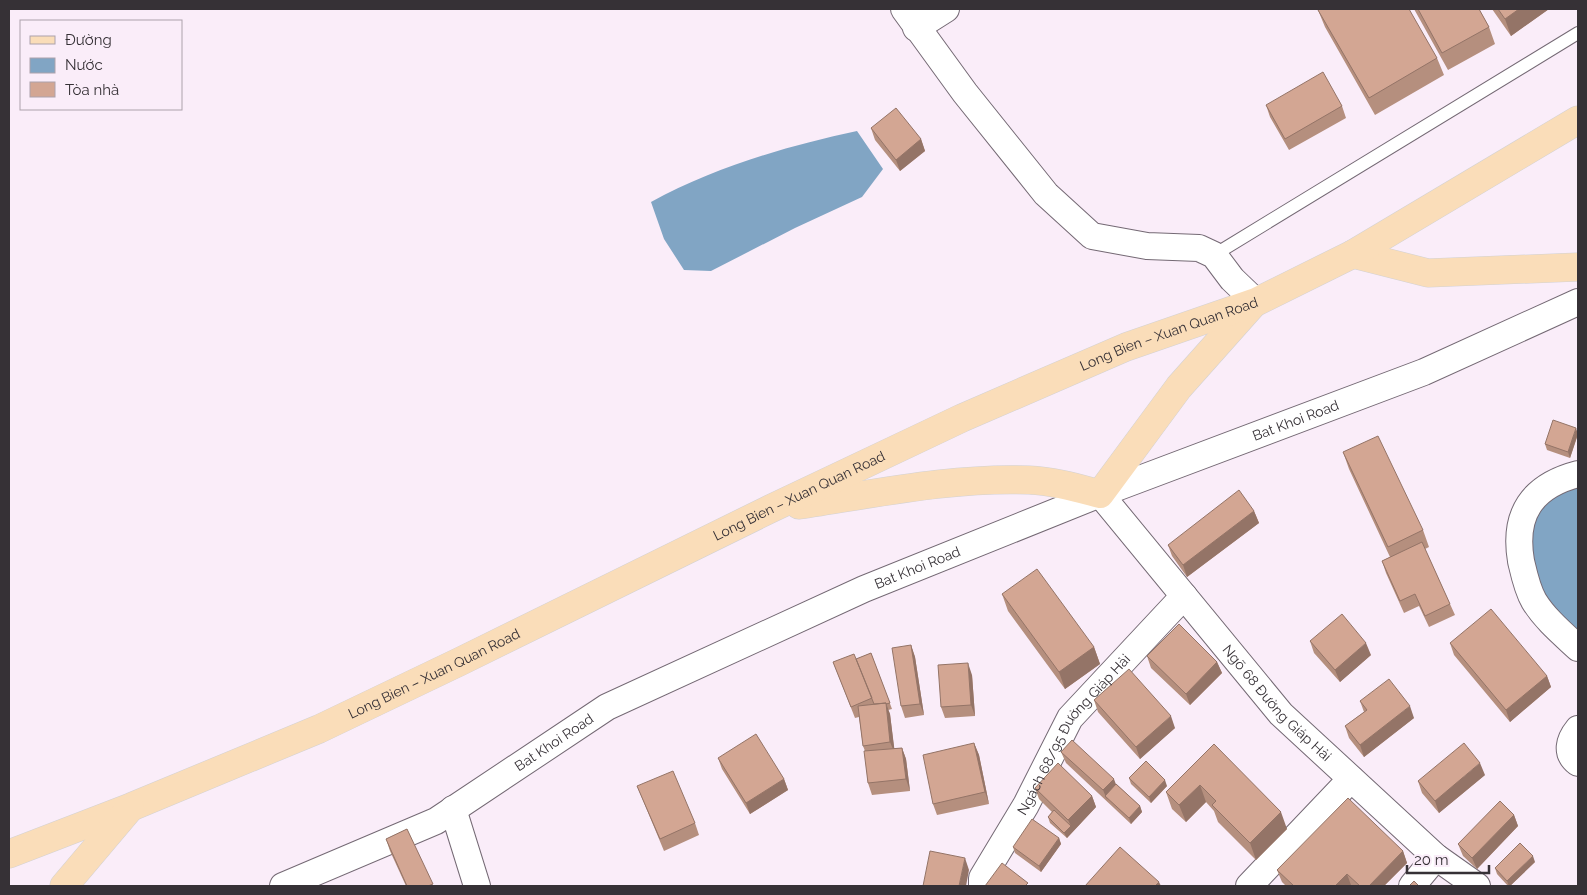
<svg xmlns="http://www.w3.org/2000/svg" width="1587" height="895" font-family="Raleway,sans-serif">
	<style>
		.water { fill: #81a5c4 }
		.lines { fill: none; stroke-linecap: round; stroke-linejoin: round }
		.service-casing { stroke: #746974; stroke-width: 14 }
		.minor-casing { stroke: #746974; stroke-width: 28 }
		.primary-casing { stroke: #d3d2d3; stroke-width: 29 }
		.service { stroke: #fff; stroke-width: 12 }
		.minor { stroke: #fff; stroke-width: 26 }
		.primary { stroke: #faddb9; stroke-width: 28 }
		.wall { fill: #b58f7e }
		.shaded-wall { fill: #947467 }
		.building { fill: #d3a693; stroke: #947467 }
		.labels { text-anchor: middle; stroke-width: 4; stroke-linejoin: round; paint-order: stroke }
		.street-label { font-size: 14px; fill: #363136; stroke: #faedf9 }
	</style>
	<rect width="100%" height="100%" fill="#faedf9"/>
	<path class="water" d="M857 131 883 169 862 197 795 228 711 271 684 270 664 239 651 202C715 167 787 146 857 131Z
		M1578 485V632L1553 608 1537 584 1528 529 1538 509 1552 497Z"/>
	<g class="lines">
		<defs>
			<path id="service" d="M1214 255 1578 33"/>
			<g id="minor">
				<path d="M904 9 965 93 1046 194 1092 236 1147 246 1199 248 1214 255 1232 279 1256 302"/>
				<path d="M916 28 946 9"/>
				<path d="M1578 474C1532 486 1513 514 1521 561 1524 574 1527 589 1534 601 1545 619 1563 634 1578 648"/>
				<path id="s1" d="M1100 494 1281 714 1436 857 1477 886"/>
				<path d="M1578 729C1569 740 1565 753 1578 763"/>
				<path d="M453 809 477 886"/>
				<path id="s2" d="M283 886 436 821 607 707 864 589 1100 494 1424 372 1578 302"/>
				<path id="s3" d="M982 886V878L1026 805 1070 718 1184 596"/>
				<path d="M1249 886 1351 779"/>
				<path d="M1412 886 1436 857"/>
			</g>
			<g id="primary">
				<path d="M1353 254 1428 273 1578 267"/>
				<path d="M799 505C874 494 952 477 1029 480 1053 481 1077 488 1100 494L1179 387 1252 305"/>
				<path id="s4" d="M9 854 131 807 319 729 459 662 768 510 962 418 1126 347 1256 302 1353 254 1578 120"/>
				<path d="M64 886 130 808"/>
			</g>
		</defs>
		<use href="#service" class="service-casing"/>
		<use href="#minor" class="minor-casing"/>
		<use href="#primary" class="primary-casing"/>
		<use href="#service" class="service"/>
		<use href="#minor" class="minor"/>
		<use href="#primary" class="primary"/>
	</g>
	<path class="wall" d="M1414 9H1479L1489 27 1495 44 1448 70Z
		M1492 9H1549L1511 36Z
		M1318 10 1437 58 1444 75 1375 115 1325 27Z
		M1266 105 1342 106 1346 118 1289 150 1270 117Z
		M871 128 921 139 925 151 900 171 875 140Z
		M1578 434 1570 458 1547 450 1545 444Z
		M1343 452 1423 530 1429 547 1425 549 1455 615 1429 627 1419 606 1404 613 1386 573 1382 561 1390 557 1349 469Z
		M1254 511 1259 523 1187 577 1172 556 1168 545Z
		M1002 594 1094 647 1100 664 1065 689 1008 611Z
		M1310 641 1371 655 1340 682 1314 653Z
		M1450 643 1547 676 1551 687 1510 722 1454 655Z
		M911 645 915 657 924 715 905 718 901 706Z
		M871 653 892 709 888 710 890 714 894 748H902L906 759 910 791 872 795 868 783 865 751 863 746 859 717 855 718 833 662 856 659Z
		M1147 656 1217 662 1222 673 1190 705 1151 668Z
		M972 675 975 716 945 718 941 707Z
		M1094 700 1175 728 1140 759 1098 712Z
		M1360 701 1414 718 1364 757 1349 738 1345 726 1364 712Z
		M974 743 979 755 989 804 937 815 933 804Z
		M1214 744 1287 829 1256 860 1218 822 1214 811 1206 802 1186 822 1172 809 1166 792Z
		M1061 752 1116 784 1140 806 1142 812 1131 824 1066 763Z
		M718 758 784 779 788 790 750 814 722 769Z
		M1485 775 1439 813 1422 793 1418 781Z
		M1129 778 1167 786 1151 803 1131 784Z
		M637 786 695 823 699 835 664 851Z
		M1035 788 1092 796 1096 807 1067 838 1050 823 1048 817 1052 812 1039 799Z
		M1514 815 1518 826 1477 869 1463 856 1458 844Z
		M407 829 433 886H406L390 851 386 839Z
		M1059 838 1061 844 1041 872 1015 853 1013 847Z
		M1403 851 1407 863 1384 886H1352L1351 885 1350 886H1286L1282 882 1277 870Z
		M1535 862 1510 886H1508L1497 874 1495 868Z"/>
	<path class="shaded-wall" d="M1519 9H1549L1511 36 1505 19Z
		M921 139 925 151 900 171 896 160Z
		M1576 428 1578 434 1570 458 1568 452Z
		M1254 511 1259 523 1187 577 1183 565Z
		M1366 643 1371 655 1340 682 1335 670Z
		M911 645 915 657 924 715 920 704Z
		M1094 647 1100 664 1065 689 1059 672Z
		M1217 662 1222 673 1190 705 1186 694Z
		M968 663 972 675 975 716 971 705Z
		M1547 676 1551 687 1510 722 1506 710Z
		M886 703 890 714 895 754 890 742Z
		M1410 706 1414 718 1364 757 1360 745Z
		M1171 716 1175 728 1140 759 1136 747Z
		M974 743 979 755 989 804 985 792Z
		M902 748 906 759 910 791 906 779Z
		M1480 763 1485 775 1439 813 1435 801Z
		M784 779 788 790 750 814 746 803Z
		M1114 779 1118 790 1105 796 1108 802 1103 790Z
		M1165 780 1167 786 1151 803 1149 797Z
		M1200 785 1206 802 1186 822 1179 805Z
		M1092 796 1096 807 1067 838 1064 833 1071 826 1068 820Z
		M1140 806 1142 812 1131 824 1129 818Z
		M1281 812 1287 829 1256 860 1250 843Z
		M1514 815 1518 826 1477 869 1472 858Z
		M1059 838 1061 844 1041 872 1039 866Z
		M1403 851 1407 863 1384 886H1369Z
		M1533 856 1535 862 1510 886H1509L1507 881Z
		M965 858 969 870 966 886H959Z
		M1347 874 1351 885 1350 886H1335Z
		M1159 882 1161 886H1155Z"/>
	<path class="building" d="M1321 9H1409L1437 58 1369 98 1318 10Z
		M1418 9H1479L1489 27 1442 53Z
		M1498 9H1519L1505 19Z
		M1323 72 1342 106 1285 139 1266 105Z
		M896 108 921 139 896 160 871 128Z
		M1553 420 1576 428 1568 452 1545 444Z
		M1378 436 1423 530 1388 547 1343 452Z
		M1239 490 1254 511 1183 565 1168 545Z
		M1422 542 1450 604 1425 616 1415 594 1400 601 1382 561Z
		M1037 569 1094 647 1059 672 1002 594Z
		M1491 609 1547 676 1506 710 1450 643Z
		M1342 614 1366 643 1335 670 1310 641Z
		M1179 624 1217 662 1186 694 1147 656Z
		M911 645 920 704 901 706 892 648Z
		M871 653 890 703 886 704V703L874 704 856 659Z
		M854 654 872 698 851 707 833 662Z
		M968 663 971 705 941 707 938 665Z
		M1129 669 1171 716 1136 747 1094 700Z
		M1389 679 1410 706 1360 745 1345 726 1367 710 1360 701Z
		M886 703 890 742 863 746 858 706Z
		M756 734 784 779 746 803 718 758Z
		M1072 740 1114 779 1103 790 1061 752Z
		M974 743 985 792 933 804 923 755Z
		M1464 743 1480 763 1435 801 1418 781Z
		M1214 744 1281 812 1250 843 1212 805 1216 801 1200 785 1179 805 1166 792Z
		M902 748 906 779 868 783 864 751Z
		M1146 761 1165 780 1149 797 1129 778Z
		M1058 763 1092 796 1068 820 1035 788Z
		M673 771 695 823 660 839 637 786Z
		M1116 784 1140 806 1129 818 1105 796Z
		M1348 798 1403 851 1369 886H1360L1347 874 1335 886H1294L1277 870Z
		M1500 801 1514 815 1472 858 1458 844Z
		M1054 810 1071 826 1064 833 1048 817Z
		M1032 819 1059 838 1039 866 1013 847Z
		M407 829 433 884 428 886H407L386 839Z
		M1520 843 1533 856 1507 881 1495 868Z
		M1120 847 1159 882 1155 886H1085Z
		M930 851 965 858 959 886H923Z
		M1002 863 1028 883 1025 886H985Z
		M1414 881 1419 886H1409Z"/>
	<g class="labels">
		<g class="street-label">
			<text dy="5" stroke="none"><textPath href="#s4" startOffset="1272">Long Bien – Xuan Quan Road</textPath></text>
			<text dy="5" stroke="none"><textPath href="#s2" startOffset="1118">Bat Khoi Road</textPath></text>
			<text dy="5" stroke="none"><textPath href="#s4" startOffset="868">Long Bien – Xuan Quan Road</textPath></text>
			<text dy="5" stroke="none"><textPath href="#s2" startOffset="712">Bat Khoi Road</textPath></text>
			<text dy="5" stroke="none"><textPath href="#s4" startOffset="462">Long Bien – Xuan Quan Road</textPath></text>
			<text dy="5" stroke="none"><textPath href="#s1" startOffset="274">Ngõ 68 Đường Giáp Hải</textPath></text>
			<text dy="5" stroke="none"><textPath href="#s3" startOffset="179">Ngách 68/95 Đường Giáp Hải</textPath></text>
			<text dy="5" stroke="none"><textPath href="#s2" startOffset="308">Bat Khoi Road</textPath></text>
		</g>
	</g>
	<rect width="1587" height="895" fill="none" stroke="#363136" stroke-width="20"/>
	<rect x="20" y="20" width="162" height="90" fill="#faedf9" stroke="#aca2ab"/>
	<rect x="30" y="36" width="25" height="8" fill="#faddb9" stroke="#aca2ab"/>
	<text x="65" y="45" font-size="15" fill="#363136">Đường</text>
	<rect x="30" y="58" width="25" height="15" fill="#81a5c4" stroke="#aca2ab"/>
	<text x="65" y="70" font-size="15" fill="#363136">Nước</text>
	<rect x="30" y="82" width="25" height="15" fill="#d3a693" stroke="#aca2ab"/>
	<text x="65" y="95" font-size="15" fill="#363136">Tòa nhà</text>
	<path d="M1407 865v8h82v-8" fill="none" stroke="#363136" stroke-width="2.5"/>
	<text x="1414" y="865" font-size="15" fill="#363136" stroke="#faedf9" stroke-width="4" paint-order="stroke">20 m</text>
</svg>
